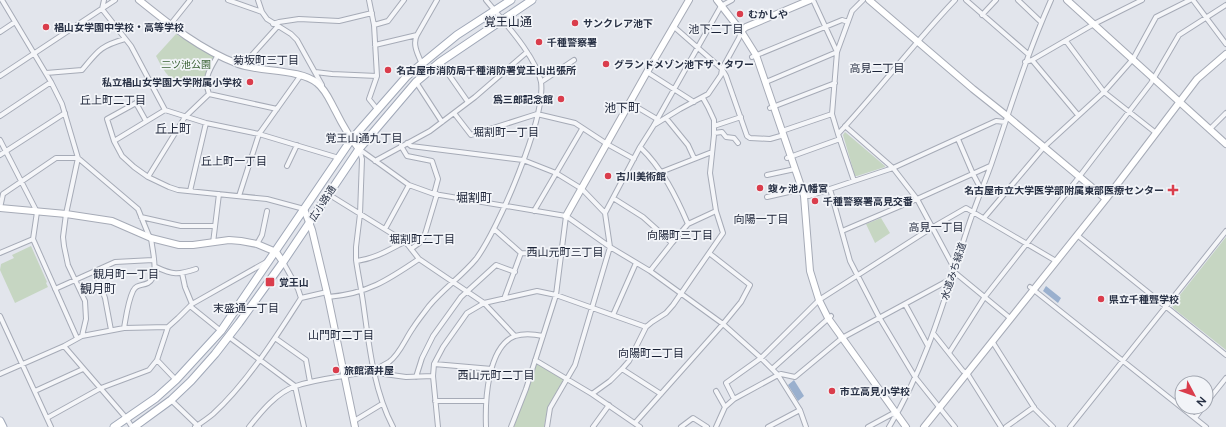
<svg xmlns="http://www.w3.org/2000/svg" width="1226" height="427" font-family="Figtree,'Noto Sans JP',sans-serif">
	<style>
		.green { fill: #c6d6c2 }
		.water { fill: #9ab0ce }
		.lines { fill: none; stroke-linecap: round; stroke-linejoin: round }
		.street-casing { stroke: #a6abb7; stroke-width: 6 }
		.secondary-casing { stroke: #a6abb7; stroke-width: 8 }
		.primary-casing { stroke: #a0a8b8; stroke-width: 9 }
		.street { stroke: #f5f6f9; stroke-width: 4 }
		.secondary { stroke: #fff; stroke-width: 6 }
		.primary { stroke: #fff; stroke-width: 7 }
		.poi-dot { fill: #da3d4c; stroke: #f2f4f8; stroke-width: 1.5 }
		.labels { text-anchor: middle; stroke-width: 3.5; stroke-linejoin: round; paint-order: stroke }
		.poi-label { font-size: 10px; font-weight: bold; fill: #283145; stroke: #f2f4f8; text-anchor: start }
		.park-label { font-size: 10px; fill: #3a6234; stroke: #f2f4f8 }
		.street-label { font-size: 10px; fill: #283145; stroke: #f2f4f8 }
		.neighbourhood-label { font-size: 11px; fill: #1a2236; stroke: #f2f4f8 }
		.quarter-label { font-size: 12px; fill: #1a2236; stroke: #f2f4f8 }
	</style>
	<rect width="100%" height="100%" fill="#e2e5ec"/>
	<path class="green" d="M176 34 213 56 214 58 205 75 203 82 200 81 192 87C172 87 164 71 156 56Z
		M845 132 885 166V167L857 176H855L843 135Z
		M881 218 890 233 875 243 866 224Z
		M1226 237V350L1173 308 1172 305Z
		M31 246 47 282 46 283 48 287 15 303 0 270 1 264 14 258 12 255Z
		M536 364H538L563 378 564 379 548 406 544 427H514Z"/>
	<path class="water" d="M1046 286 1061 298 1058 303 1043 291Z
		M794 380 804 396 798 401 788 385Z"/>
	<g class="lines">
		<defs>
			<path id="street" d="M2 0 51 82 62 104 78 158 66 214 63 237 64 246 68 265 85 301 86 319 82 336
				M104 0 102 9 131 46 165 110 206 123 259 134 339 158
				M228 0 262 12
				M258 0 262 12 267 19 291 34 297 40 322 85
				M369 0 374 25 377 76 369 99 377 109
				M966 0 1028 54
				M1018 0 1041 22
				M1193 0 1226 44
				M982 15 996 0
				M273 24 279 22 299 19 339 21 372 13
				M170 25 190 0
				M374 25 388 21 404 0
				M673 26 722 69 726 76 747 136 750 138 770 139 784 135
				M0 32 15 22
				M417 35C412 44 418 55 422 64
				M1066 41 1104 92 1156 133
				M375 45 417 35 437 0
				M752 57 842 20 848 22
				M1032 60 1078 115
				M440 62 468 102
				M1025 62 1032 60 1094 24 1142 0
				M243 65 278 26
				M315 72 332 74 377 76
				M647 72 694 102
				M46 73 82 70C98 51 100 46 125 39
				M0 76 115 0
				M416 82 442 122
				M541 82 574 60
				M766 82 837 52 813 0
				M209 94C203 78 210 69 218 55
				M630 103 657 119
				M770 108 835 83
				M454 113 471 135 537 114 575 123 607 144 634 159
				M0 116 51 82
				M666 118 688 145 694 158
				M146 121 136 103 107 119 114 141 122 156 134 167 148 177 169 187 178 190 267 199 304 209
				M654 125 680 109 708 94 721 75 722 69 739 38 741 31
				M714 126 741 117
				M845 126 893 168 917 199 954 268
				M1210 129 1226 113
				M782 131 832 114
				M714 133 722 132 726 137 734 138 738 143
				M838 134 832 114 837 52 852 11 863 0
				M958 139 973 174 981 189
				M0 140 37 212 33 239 77 338
				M114 141 165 110
				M407 143 411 146 523 160 556 173 582 189 605 213
				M401 146 407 156 432 161 438 179 434 194
				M640 147C662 168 676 196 688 224
				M359 149 409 185 434 194 566 216 610 247 650 271 723 324 761 358 778 375 800 410 806 427
				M359 149 362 159 360 214 356 247V260C358 274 361 288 363 302 369 344 373 389 393 427
				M0 155 65 113
				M787 158 840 139
				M375 161 430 131 475 97 527 52
				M287 166 297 145
				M661 172 712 152
				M767 175 795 169
				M148 177 185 117 209 94 277 109
				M854 181 838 134C878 91 914 43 955 0
				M830 189 850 261 879 317 915 377 955 427
				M190 191 206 123
				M328 194 399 238 408 245 419 259 484 303 515 336
				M239 196 259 134 301 75
				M804 196H809L893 168 996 121 1005 122
				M767 197 802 189
				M613 198 643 217 672 243
				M0 208 3 194 56 158H78L138 209 149 236
				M534 211 582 129
				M141 217 181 226H215
				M984 218 1044 147 1104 92 1133 59 1156 17 1190 0
				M385 229 409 185
				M494 229 521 253 562 255
				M842 231 917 199 990 166
				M1077 235 1226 355
				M213 243 219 194
				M257 244 262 235 267 211
				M411 249 422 241 425 234 437 194
				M0 253 33 239
				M357 261C376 258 387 251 404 242
				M283 262 298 289 301 298
				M156 267C173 275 178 275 196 269
				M95 271 105 298 111 330
				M650 271 672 243 688 224 716 211
				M953 271 1010 318
				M182 273 185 287 192 304
				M1030 287 1206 427
				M55 289 115 262 153 260
				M328 297C367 294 388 280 419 259
				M504 299 521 253
				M905 304 928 346
				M190 306 221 331
				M613 315 636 263
				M0 316 51 427
				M124 328C126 317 128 301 133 291 136 284 142 286 148 283 160 277 152 249 151 238
				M933 333 963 371 967 373 1001 427
				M229 337 295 386 304 427
				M275 338 306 360 310 382
				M992 341 1035 409 1053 427
				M64 346 127 419 132 427
				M949 353 984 298 1079 177 1151 83 1179 35 1226 5
				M157 360 176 380
				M535 360 592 394 640 427
				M434 364 492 369
				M622 369 661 394
				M772 369 831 316
				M374 371 377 373 406 377 433 376
				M0 374 64 346 82 336 124 328 168 327
				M416 377 422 358 433 336 461 297 496 265 515 272
				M35 391 83 369
				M716 391 725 407
				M592 394 610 381 622 369 629 361 646 327 652 322 666 313 673 305 723 233 716 211 710 173 714 135V120L708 107 703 98
				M734 399 726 383 761 358 819 300 933 227 966 208 1056 261
				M171 400 199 427
				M435 401H486
				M1206 403 1226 378
				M47 418 101 388 149 370 157 360 168 327 178 318 192 304 268 261
				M1195 418 1203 407
				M354 421 382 404
				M635 423 723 324 741 302 750 285 709 253
				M195 427C201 423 207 419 213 414 247 383 276 337 301 298L327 292
				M249 427C261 412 277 392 296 386 313 380 332 378 349 375 365 372 375 371 389 362 400 354 405 339 413 328 418 320 424 313 429 306 443 289 462 276 476 259 498 230 546 118 541 82 536 56 503 21 486 0
				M438 427 433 376 434 364 443 347 467 313 484 303 537 291 556 295 646 327
				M486 427C485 402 487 347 515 336 524 333 534 334 543 336
				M511 427 526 389 556 295 566 216
				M547 427 550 408 575 365 610 247 605 213 640 147 654 125 721 6 732 0
				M593 427 609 405
				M681 427 693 418 707 427
				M716 427 725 407 734 399 778 375 781 374 795 377 842 338 951 279
				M768 427 800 410
				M868 427 892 414 896 415
				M889 427C926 367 945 297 967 230 974 208 983 187 991 165 1010 109 1027 54 1051 0
				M1006 427 1034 407
				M1070 427 1226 231"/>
			<path id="secondary" d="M139 0C170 25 201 50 238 64 259 72 301 69 317 83 326 90 330 101 335 110 342 124 349 137 359 149
				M717 0 741 31 756 55 802 189 804 196 810 271 819 300 828 318 906 427
				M869 0 973 89 1007 116 1106 199
				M1067 0 1226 144
				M741 31 746 27 810 0
				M0 208 66 214 112 221 151 238 179 245H193L229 240 241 241 257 244 276 252 283 262
				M304 209 312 230 328 297 355 427
				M566 216 647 72 689 0
				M924 427 1106 199 1197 79 1226 54"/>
			<path id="primary" d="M0 421 3 427
				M114 427 156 398 176 380 221 331 351 140 407 76 457 35 511 0
				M134 427 171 400 191 381 215 354 239 323 283 262 359 149 416 82 440 62 532 0"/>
		</defs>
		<use href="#street" class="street-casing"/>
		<use href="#secondary" class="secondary-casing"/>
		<use href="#primary" class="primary-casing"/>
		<use href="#street" class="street"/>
		<use href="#secondary" class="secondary"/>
		<use href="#primary" class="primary"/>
	</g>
	<g class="poi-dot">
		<circle cx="740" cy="14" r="4"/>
		<circle cx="575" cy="23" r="4"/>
		<circle cx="46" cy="27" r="4"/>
		<circle cx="539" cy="42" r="4"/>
		<circle cx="606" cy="64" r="4"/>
		<circle cx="388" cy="70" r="4"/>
		<circle cx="250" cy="82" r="4"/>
		<circle cx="561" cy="99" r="4"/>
		<circle cx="608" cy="176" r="4"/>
		<circle cx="760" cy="188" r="4"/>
		<path d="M1171 184h4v4h4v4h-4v4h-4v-4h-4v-4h4z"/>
		<circle cx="815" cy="201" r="4"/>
		<rect x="265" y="277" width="10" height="10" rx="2"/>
		<circle cx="1101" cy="299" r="4"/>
		<circle cx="336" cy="370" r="4"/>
		<circle cx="832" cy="391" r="4"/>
	</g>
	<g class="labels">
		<g class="poi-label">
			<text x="748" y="18">むかしや</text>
			<text x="583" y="27">サンクレア池下</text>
			<text x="54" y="31">椙山女学園中学校・高等学校</text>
			<text x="547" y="46">千種警察署</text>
			<text x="614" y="68">グランドメゾン池下ザ・タワー</text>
			<text x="396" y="74">名古屋市消防局千種消防署覚王山出張所</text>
			<text x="242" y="86" text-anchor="end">私立椙山女学園大学附属小学校</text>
			<text x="553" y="103" text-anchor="end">爲三郎記念館</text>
			<text x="616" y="180">古川美術館</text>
			<text x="768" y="192">蝮ヶ池八幡宮</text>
			<text x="1164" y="194" text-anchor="end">名古屋市立大学医学部附属東部医療センター</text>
			<text x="823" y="205">千種警察署高見交番</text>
			<text x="279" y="286">覚王山</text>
			<text x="1109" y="303">県立千種聾学校</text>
			<text x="344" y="374">旅館酒井屋</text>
			<text x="840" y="395">市立高見小学校</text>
		</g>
		<g class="park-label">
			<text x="186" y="68">二ツ池公園</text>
		</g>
		<g class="street-label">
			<text transform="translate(322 203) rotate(-57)" y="4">広小路通</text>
			<text transform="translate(953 271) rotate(-72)" y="4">水道みち緑道</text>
		</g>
		<g class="neighbourhood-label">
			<text x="716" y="33">池下二丁目</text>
			<text x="266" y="64">菊坂町三丁目</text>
			<text x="877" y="72">高見二丁目</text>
			<text x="113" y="104">丘上町二丁目</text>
			<text x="506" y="136">堀割町一丁目</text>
			<text x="364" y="142">覚王山通九丁目</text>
			<text x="234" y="165">丘上町一丁目</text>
			<text x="761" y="223">向陽一丁目</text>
			<text x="936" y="231">高見一丁目</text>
			<text x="680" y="239">向陽町三丁目</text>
			<text x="422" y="243">堀割町二丁目</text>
			<text x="565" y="256">西山元町三丁目</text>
			<text x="126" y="278">観月町一丁目</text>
			<text x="246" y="312">末盛通一丁目</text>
			<text x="341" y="339">山門町二丁目</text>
			<text x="651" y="357">向陽町二丁目</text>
			<text x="496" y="379">西山元町二丁目</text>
		</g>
		<g class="quarter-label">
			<text x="508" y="26">覚王山通</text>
			<text x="622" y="112">池下町</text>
			<text x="173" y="133">丘上町</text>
			<text x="474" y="202">堀割町</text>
			<text x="98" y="293">観月町</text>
		</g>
	</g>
	<g transform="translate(1194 395) rotate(131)"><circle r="19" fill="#f2f4f8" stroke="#a1a6b0"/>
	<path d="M0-3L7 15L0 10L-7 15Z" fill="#da3d4c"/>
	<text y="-6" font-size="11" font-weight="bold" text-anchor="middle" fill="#283145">N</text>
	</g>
</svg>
